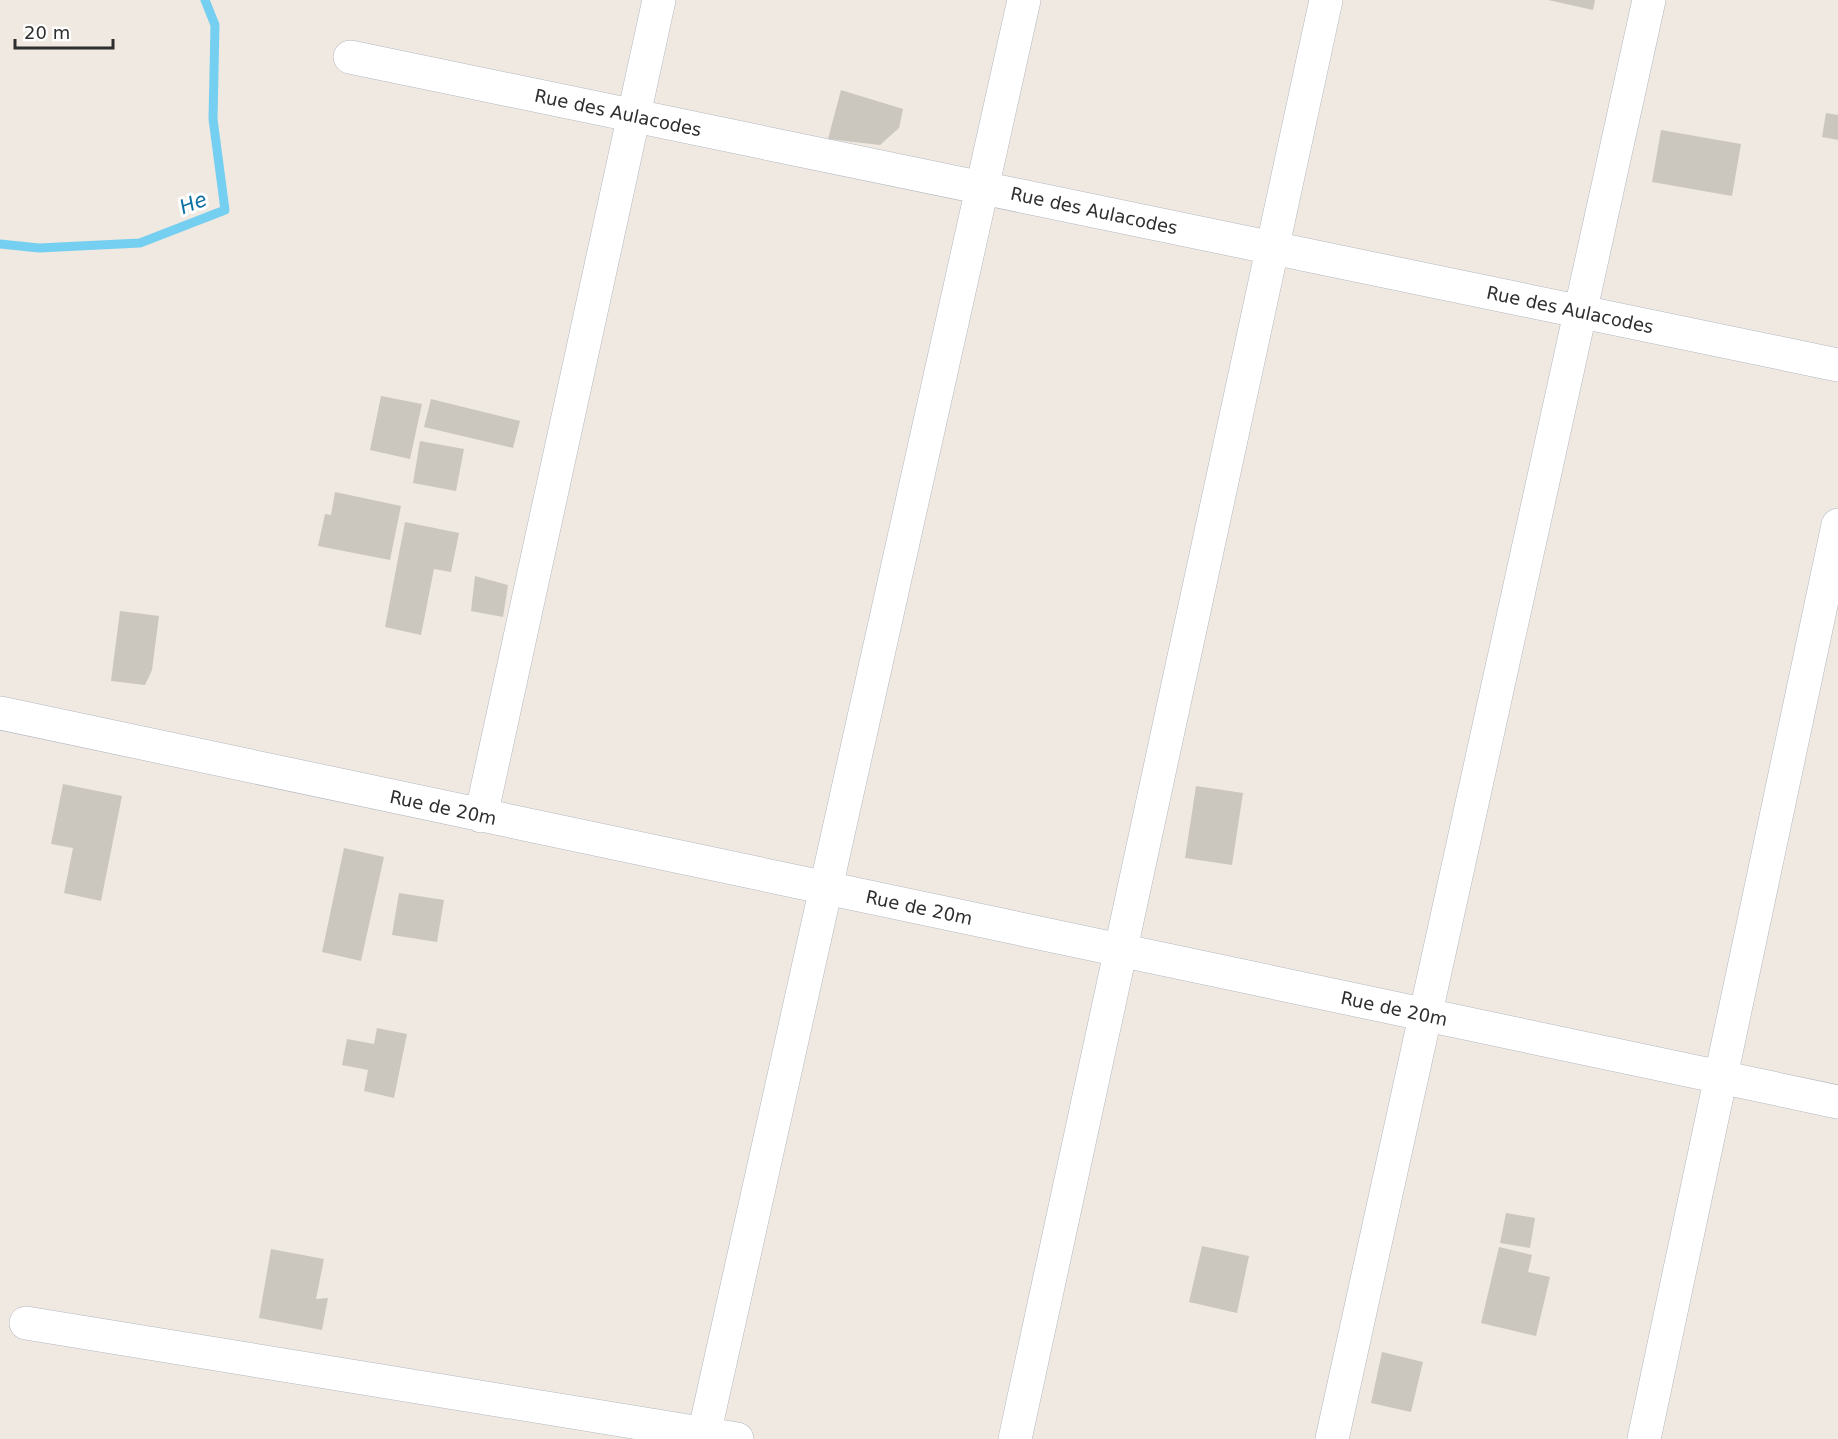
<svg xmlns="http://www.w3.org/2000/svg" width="1838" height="1439" font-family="'DejaVu Sans',sans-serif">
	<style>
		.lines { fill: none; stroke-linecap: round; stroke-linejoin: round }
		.stream { stroke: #75cff0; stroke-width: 9 }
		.building { fill: #cbc7bf }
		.minor-casing { stroke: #b4b7c1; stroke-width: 34 }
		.minor { stroke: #fff; stroke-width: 33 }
		.labels { text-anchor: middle; stroke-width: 6; stroke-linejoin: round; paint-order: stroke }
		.street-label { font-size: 18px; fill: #2e2e2e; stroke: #fff }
		.water-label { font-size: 20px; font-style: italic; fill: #0d6fa3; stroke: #fff }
	</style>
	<rect width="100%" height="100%" fill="#efe9e1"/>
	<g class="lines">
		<path class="stream" d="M0 244 39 248 140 243 225 210 213 119 215 25 205 0"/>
	</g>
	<path class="building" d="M1548 0H1595L1593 10Z
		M841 90 903 109 899 128 880 145 828 139Z
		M1826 113 1838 115V140L1822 137Z
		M1661 130 1741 144 1732 196 1652 182Z
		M381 396 422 404 410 459 370 450Z
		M431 399 520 421 513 448 424 427Z
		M420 441 464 449 456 491 413 483Z
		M335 492 401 506 390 560 318 546 325 514 331 515Z
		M405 522 459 533 451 572 434 569 421 635 385 627Z
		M475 576 508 585 503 617 471 611Z
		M120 611 159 616 152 670 145 685 111 681Z
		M63 784 122 796 101 901 64 893 73 848 51 844Z
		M1196 786 1243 793 1232 865 1185 858Z
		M344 848 384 857 361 961 322 952Z
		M399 893 444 900 437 942 392 935Z
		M377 1028 407 1034 394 1098 364 1091 368 1070 342 1065 347 1039 374 1044Z
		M1506 1213 1535 1218 1530 1248 1500 1243Z
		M1202 1246 1249 1256 1237 1313 1189 1302Z
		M1499 1247 1532 1255 1528 1272 1550 1277 1536 1336 1481 1323Z
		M271 1249 324 1259 316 1299 328 1298 322 1330 259 1318Z
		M1382 1352 1423 1362 1411 1412 1371 1403Z"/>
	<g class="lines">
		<defs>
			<path id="minor" d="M350 57 1838 365
				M0 713 1838 1102
				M481 816 659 0
				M26 1323 737 1439
				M703 1439 1024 0
				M1015 1439 1326 0
				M1332 1439 1649 0
				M1644 1439 1838 525"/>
		</defs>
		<use href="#minor" class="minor-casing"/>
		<use href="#minor" class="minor"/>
	</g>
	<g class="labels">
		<g class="street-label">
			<text transform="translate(618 113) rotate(12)" y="6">Rue des Aulacodes</text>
			<text transform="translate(1094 211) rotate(12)" y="6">Rue des Aulacodes</text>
			<text transform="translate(1570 310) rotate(12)" y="6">Rue des Aulacodes</text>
			<text transform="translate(443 808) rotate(12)" y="6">Rue de 20m</text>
			<text transform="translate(919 908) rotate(12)" y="6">Rue de 20m</text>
			<text transform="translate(1394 1009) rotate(12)" y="6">Rue de 20m</text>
		</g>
		<g class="water-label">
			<text transform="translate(193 203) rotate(-22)" y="7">He</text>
		</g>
	</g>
	<path d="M15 39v9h98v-9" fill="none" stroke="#2e2e2e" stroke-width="3"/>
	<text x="24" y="39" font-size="18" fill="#2e2e2e" stroke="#ffffff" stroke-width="4.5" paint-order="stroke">20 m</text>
</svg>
